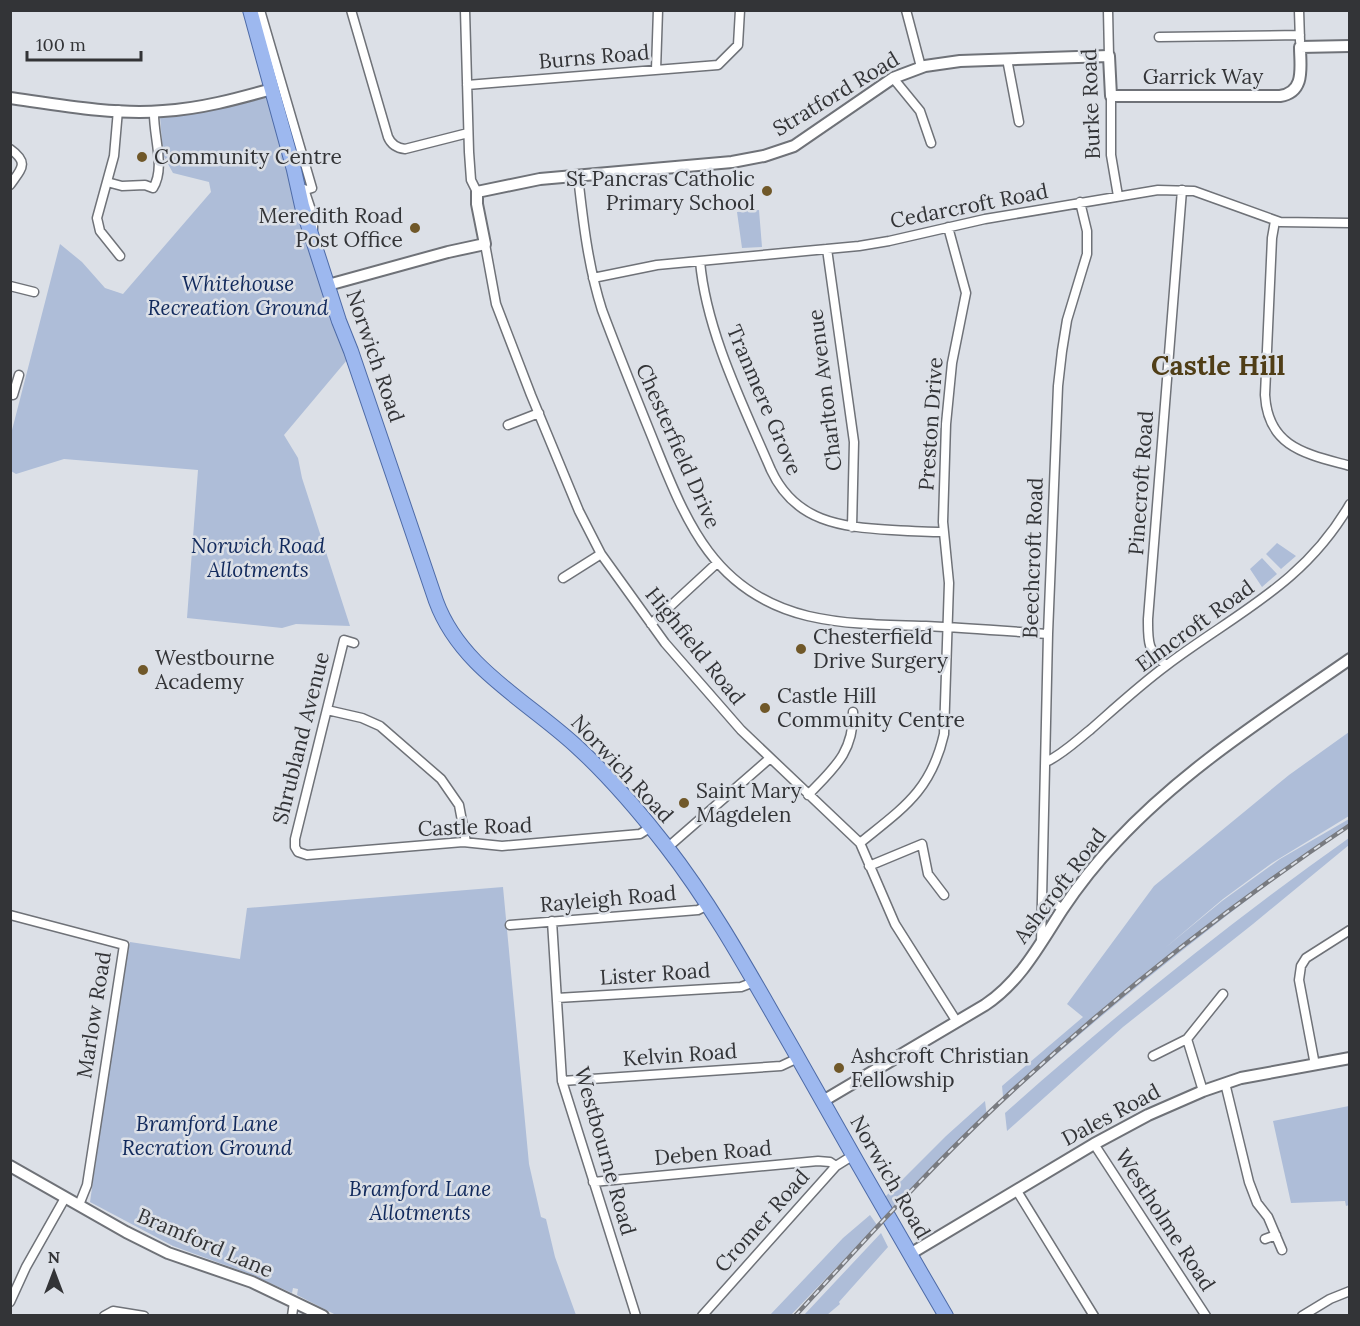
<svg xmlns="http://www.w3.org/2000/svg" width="1360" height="1326" font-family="Lora,serif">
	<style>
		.green { fill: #aebdd8 }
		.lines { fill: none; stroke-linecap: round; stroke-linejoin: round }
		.minor-casing { stroke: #6f7278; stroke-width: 11 }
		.tertiary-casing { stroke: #6f7278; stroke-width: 14 }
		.primary-casing { stroke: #4e6ba7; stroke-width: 16 }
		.minor { stroke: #fff; stroke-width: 8 }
		.tertiary { stroke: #fff; stroke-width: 10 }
		.primary { stroke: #9db8ef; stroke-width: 14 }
		.rail-casing { stroke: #797b80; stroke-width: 4.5 }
		.rail { stroke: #dce0e7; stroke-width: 2; stroke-dasharray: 7; stroke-linecap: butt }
		.poi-dot { fill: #705829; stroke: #dce0e7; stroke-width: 2 }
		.labels { text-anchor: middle; stroke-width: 5; stroke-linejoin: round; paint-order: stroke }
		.street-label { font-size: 21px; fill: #333437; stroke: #dce0e7 }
		.poi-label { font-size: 21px; fill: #333437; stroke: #dce0e7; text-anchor: start }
		.park-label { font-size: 21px; font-style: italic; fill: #11295c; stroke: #dce0e7 }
		.district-label { font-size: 27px; font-weight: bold; fill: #503e17; stroke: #dce0e7 }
	</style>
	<rect width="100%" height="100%" fill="#dce0e7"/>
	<path class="green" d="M272 89 352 354 284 435 298 458 302 478 350 626 296 624 282 628 187 618 198 470 64 459 16 474 11 471V434L60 244 82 262 105 288 123 294 211 192 209 182 173 173 163 155 160 116Z
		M759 210 762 247 742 248 737 212Z
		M1277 543 1296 556 1281 569 1266 554Z
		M1262 558 1277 574 1262 587 1250 569Z
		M1349 732V816L1272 863 1223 899 1165 948 1222 901 1280 859 1349 819V825C1230 910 1115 1001 1006 1099L1003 1096 1002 1086 1083 1017 1067 1004 1154 886 1289 775Z
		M1349 838V845L1253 924 1123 1027 1007 1131 1005 1113C1115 1015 1229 923 1349 838Z
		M503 887 529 1164 541 1217 546 1219 555 1257 576 1315H336L297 1295 298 1289 293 1288 292 1293 247 1273 173 1246 90 1202 116 1019 130 942 240 959 247 908Z
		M985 1101 987 1117 890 1212 883 1199 946 1136Z
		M1349 1106V1205L1346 1206 1345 1201 1291 1203 1273 1121Z
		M870 1215 877 1225 791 1315H770L843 1238Z
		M881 1233 888 1247 839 1302 840 1304 827 1315H804Z"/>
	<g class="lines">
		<defs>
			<path id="minor" d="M260 10 312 188 299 192
				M351 10 388 137C391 144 396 148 405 149L468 133
				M465 10 469 152 471 180 477 192
				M906 10 921 67
				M1108 10 1109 56
				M1299 10 1300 41
				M1159 37 1300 35
				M1007 59 1019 122
				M656 70 658 10
				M893 78 920 111 931 143
				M467 85 718 65 738 45 740 10
				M1111 96V155L1118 196
				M118 110 114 156 97 218 100 231 120 256
				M10 149C30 163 21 169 10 185
				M578 176C583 221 588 266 602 310 618 353 635 395 652 437 685 519 712 593 808 616 847 625 886 625 926 626 967 628 1007 631 1048 634
				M107 182 122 186 145 185 153 188C166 168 153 136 154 111
				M304 189 313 216V229
				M1275 221 1272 238 1265 395C1268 448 1307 454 1350 466
				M485 244 496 304 531 395 579 511 601 554 665 643 741 730 860 843 895 924 957 1022
				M827 249 854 442 852 527
				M700 261C706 331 743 405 771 470 795 522 841 527 892 530 909 531 926 532 943 532
				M593 278 657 265 859 246 889 241 985 219 1158 190 1194 191 1280 222 1350 223
				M10 286 34 292
				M13 395 19 375
				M508 425 539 413
				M563 578 601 554
				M651 624 717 563
				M354 643 344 640 295 839V847L298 852 307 855 463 842 502 846 640 834 651 827
				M1166 665C1147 651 1148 641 1148 619L1182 190
				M327 710 362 718 380 726 441 779 459 805 466 842
				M1046 762C1063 754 1076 741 1090 730 1115 708 1140 685 1167 665 1236 613 1304 584 1350 504
				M808 795C834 768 854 752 853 712
				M860 843C903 808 931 791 944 734L949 583 943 522 946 424 952 363 966 293 948 227
				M667 848 769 759
				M869 866 922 844 928 874 944 895
				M1043 896 1063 909
				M10 915 124 945 87 1185 79 1205
				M552 921 562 1081 636 1316
				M510 925 698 910 708 905
				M1041 943 1048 634 1058 386 1062 351 1067 320 1087 254V231L1080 202
				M557 998 741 987 754 982
				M1153 1056 1187 1039
				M1315 1065 1299 980 1301 966 1306 958 1350 930
				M562 1081 781 1066 798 1058
				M1225 1083 1249 1182 1257 1203 1268 1217 1282 1250
				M1203 1091 1187 1039 1223 994
				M1094 1144 1206 1316
				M593 1182 818 1161 830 1162 836 1166
				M1017 1191 1094 1316
				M1265 1239 1276 1235
				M10 1302 26 1267 65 1198
				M104 1316 113 1311 144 1316
				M292 1316 294 1302
				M702 1316 836 1166 852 1156
				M1302 1316 1330 1299 1350 1291"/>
			<path id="tertiary" d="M10 98C59 105 114 115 163 111 200 109 236 99 272 89
				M328 285 448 252 485 244 477 204V192L540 179 732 162 764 156 794 146 893 78 925 66 960 61 1109 56 1111 96H1280C1306 92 1300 66 1300 47L1350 46
				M823 1101 985 1005C1020 982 1040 944 1062 910 1078 886 1096 863 1116 842 1184 769 1268 716 1350 659
				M10 1166 126 1232 168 1253 252 1282 323 1316
				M910 1254 1094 1144 1148 1115 1203 1091 1241 1078 1350 1058"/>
			<path id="primary" d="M250 10 294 170 302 206 339 321 351 351 436 601C460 667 526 700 575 745 608 775 638 810 666 846 715 909 753 980 793 1049 843 1138 894 1227 946 1316"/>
		</defs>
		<use href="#minor" class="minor-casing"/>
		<use href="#tertiary" class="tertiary-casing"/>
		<use href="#primary" class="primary-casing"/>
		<use href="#minor" class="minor"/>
		<use href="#tertiary" class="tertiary"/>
		<use href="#primary" class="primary"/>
		<defs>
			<path id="rail" d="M795 1316C865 1240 934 1163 1010 1093 1116 995 1230 905 1350 825"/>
		</defs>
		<use href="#rail" class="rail-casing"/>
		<use href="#rail" class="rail"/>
	</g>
	<g class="poi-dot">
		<circle cx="142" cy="157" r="6"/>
		<circle cx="767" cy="191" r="6"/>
		<circle cx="415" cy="228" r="6"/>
		<circle cx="801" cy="649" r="6"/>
		<circle cx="143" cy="670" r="6"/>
		<circle cx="765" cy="708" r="6"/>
		<circle cx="684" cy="803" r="6"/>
		<circle cx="839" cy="1068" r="6"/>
	</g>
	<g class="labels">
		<g class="street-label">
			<text transform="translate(594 57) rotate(-5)" y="7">Burns Road</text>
			<text x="1203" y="84">Garrick Way</text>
			<text transform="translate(836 94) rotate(-31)" y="7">Stratford Road</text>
			<text transform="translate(1091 104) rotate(-92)" y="7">Burke Road</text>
			<text transform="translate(969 206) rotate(-11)" y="7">Cedarcroft Road</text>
			<text transform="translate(375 356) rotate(71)" y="7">Norwich Road</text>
			<text transform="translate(825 390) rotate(-97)" y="7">Charlton Avenue</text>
			<text transform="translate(764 400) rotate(67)" y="7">Tranmere Grove</text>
			<text transform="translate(931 424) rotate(-86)" y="7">Preston Drive</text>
			<text transform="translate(678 446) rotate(66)" y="7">Chesterfield Drive</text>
			<text transform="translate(1141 483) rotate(-86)" y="7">Pinecroft Road</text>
			<text transform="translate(1033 558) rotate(-88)" y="7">Beechcroft Road</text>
			<text transform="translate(1195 626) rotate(-36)" y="7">Elmcroft Road</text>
			<text transform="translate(695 646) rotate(51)" y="7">Highfield Road</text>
			<text transform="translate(301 738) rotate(-76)" y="7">Shrubland Avenue</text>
			<text transform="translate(622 769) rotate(47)" y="7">Norwich Road</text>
			<text transform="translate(475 827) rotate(-2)" y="7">Castle Road</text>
			<text transform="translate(1060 886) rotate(-53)" y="7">Ashcroft Road</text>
			<text transform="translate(608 899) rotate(-5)" y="7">Rayleigh Road</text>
			<text transform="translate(655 974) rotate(-4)" y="7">Lister Road</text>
			<text transform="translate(94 1015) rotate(-81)" y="7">Marlow Road</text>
			<text transform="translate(680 1055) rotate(-4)" y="7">Kelvin Road</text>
			<text transform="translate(1111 1115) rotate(-28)" y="7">Dales Road</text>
			<text transform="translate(605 1151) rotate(74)" y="7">Westbourne Road</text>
			<text transform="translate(713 1153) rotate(-5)" y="7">Deben Road</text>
			<text transform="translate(890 1177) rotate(60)" y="7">Norwich Road</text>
			<text transform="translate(1165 1220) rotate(57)" y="7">Westholme Road</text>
			<text transform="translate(762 1221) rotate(-48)" y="7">Cromer Road</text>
			<text transform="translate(205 1243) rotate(23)" y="7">Bramford Lane</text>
		</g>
		<g class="poi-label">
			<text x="154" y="164">Community Centre</text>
			<text x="755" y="186" text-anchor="end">St Pancras Catholic<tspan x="755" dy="24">Primary School</tspan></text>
			<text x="403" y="223" text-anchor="end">Meredith Road<tspan x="403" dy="24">Post Office</tspan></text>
			<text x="813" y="644">Chesterfield<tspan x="813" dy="24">Drive Surgery</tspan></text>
			<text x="155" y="665">Westbourne<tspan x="155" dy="24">Academy</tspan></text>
			<text x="777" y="703">Castle Hill<tspan x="777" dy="24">Community Centre</tspan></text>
			<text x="696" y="798">Saint Mary<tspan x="696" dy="24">Magdelen</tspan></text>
			<text x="851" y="1063">Ashcroft Christian<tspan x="851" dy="24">Fellowship</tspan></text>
		</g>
		<g class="park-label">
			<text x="238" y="291">Whitehouse<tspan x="238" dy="24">Recreation Ground</tspan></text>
			<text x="258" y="553">Norwich Road<tspan x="258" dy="24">Allotments</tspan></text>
			<text x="207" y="1131">Bramford Lane<tspan x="207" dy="24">Recration Ground</tspan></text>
			<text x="420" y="1196">Bramford Lane<tspan x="420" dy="24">Allotments</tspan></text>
		</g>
		<g class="district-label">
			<text x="1218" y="375">Castle Hill</text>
		</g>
	</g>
	<rect width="1360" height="1326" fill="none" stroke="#333437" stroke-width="24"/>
	<g transform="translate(54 1272)" stroke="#dce0e7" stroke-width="4.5" paint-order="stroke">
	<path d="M0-4.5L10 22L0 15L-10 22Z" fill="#333437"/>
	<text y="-9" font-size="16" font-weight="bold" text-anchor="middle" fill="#333437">N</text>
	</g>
	<path d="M27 51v9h114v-9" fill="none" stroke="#333437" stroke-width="3"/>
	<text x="36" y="51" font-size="18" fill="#333437" stroke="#dce0e7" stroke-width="4.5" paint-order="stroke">100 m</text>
</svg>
